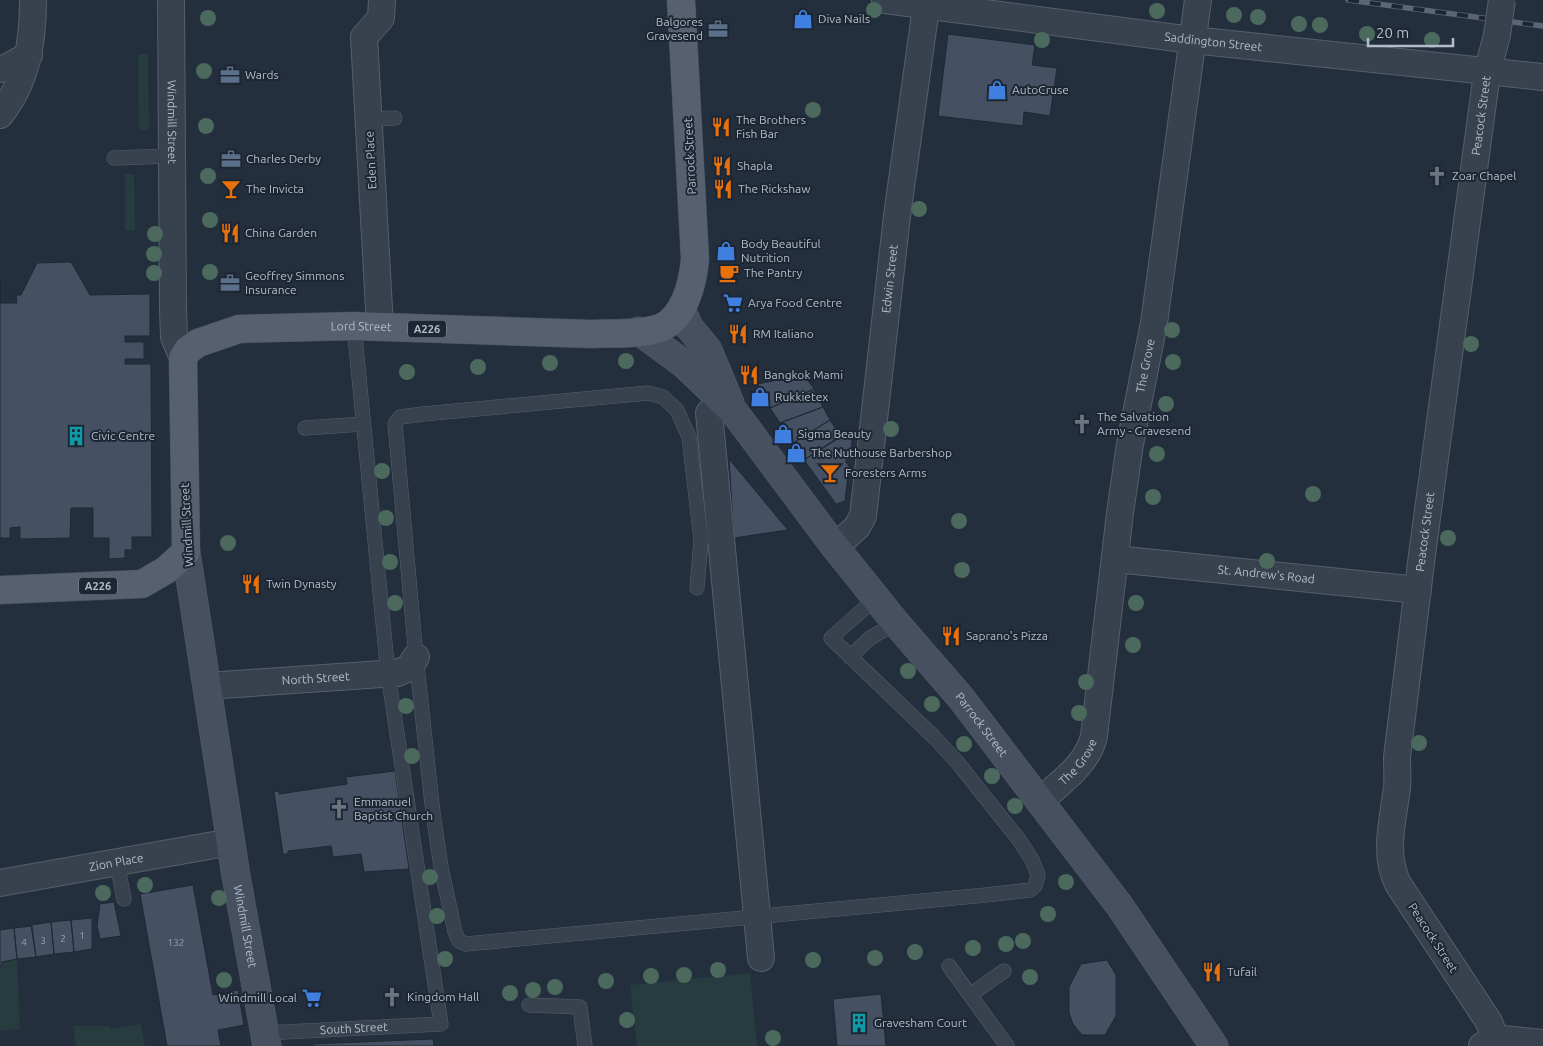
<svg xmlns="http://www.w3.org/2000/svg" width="1543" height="1046" font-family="Ubuntu,sans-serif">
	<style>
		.green { fill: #263c3f }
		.building { fill: #455162; stroke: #1f2835 }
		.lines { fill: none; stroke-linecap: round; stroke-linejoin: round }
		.lane-casing { stroke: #565f6c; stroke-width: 15 }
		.street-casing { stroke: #565f6c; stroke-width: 28 }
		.secondary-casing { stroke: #565f6c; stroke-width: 29 }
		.primary-casing { stroke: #414a57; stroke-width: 29 }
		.lane { stroke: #38414e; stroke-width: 14 }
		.street { stroke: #38414e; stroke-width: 26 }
		.secondary { stroke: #465061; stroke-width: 28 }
		.primary { stroke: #56606e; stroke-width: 28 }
		.rail-casing { stroke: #5a6575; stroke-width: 5.5 }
		.rail { stroke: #1d2633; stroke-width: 4; stroke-dasharray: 11; stroke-linecap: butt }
		.street-bridge-casing { stroke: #565f6c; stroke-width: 28; stroke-linecap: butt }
		.street-bridge { stroke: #38414e; stroke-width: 26 }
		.tree { fill: #4b6a5d }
		.labels { text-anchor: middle; stroke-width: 4; stroke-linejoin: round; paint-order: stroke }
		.number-label { font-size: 10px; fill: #98a1af }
		.shield { fill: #1d2633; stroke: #878f9c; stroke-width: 1 }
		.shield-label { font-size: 11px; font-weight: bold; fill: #b4bcc9 }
		.poi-label { font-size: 12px; fill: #b4bcc9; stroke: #1d2633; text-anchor: start }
		.street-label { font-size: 12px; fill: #b4bcc9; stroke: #1d2633 }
	</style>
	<rect width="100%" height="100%" fill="#242f3e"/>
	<path class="green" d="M138 54H148L149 130H139Z
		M125 174H134L135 230 125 231Z
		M17 959 20 1029 0 1031V967L2 966V962Z
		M750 973 757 1046H637L630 985Z
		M141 1024 145 1046H76L73 1026H109L112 1029Z"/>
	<path class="building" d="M948 34 1035 45 1032 65 1057 68 1050 116 1024 112 1023 126 938 116Z
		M71 262 90 295 150 294V336H125V342H144V359H125V364H151L152 537H132V550H125V558L109 559V538H93V508H71L70 538 20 539V527L10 528V538H0V280V303H17L16 295H21L37 263Z
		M804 375 814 389 770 408 757 384Z
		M814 389 823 407 780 423 770 408Z
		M823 407 830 420 793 443 780 423Z
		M830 420 841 437 804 460 793 443Z
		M846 432 852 441 850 458 845 461 849 466 845 501 836 504 804 460Z
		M729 459 788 530 734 538Z
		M395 771 409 869 364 872 361 854 333 857 331 846 288 851V854H283L274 792 279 791V794L347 784 346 777Z
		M193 885 213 995 238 990 244 1025 218 1030 221 1046H167L140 894Z
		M114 902 121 936 100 939 97 926 100 904Z
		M92 918V949L74 952 71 920Z
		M71 920 74 952 54 954 51 922Z
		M51 922 54 954 36 957 31 925Z
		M32 926 36 957 17 959 14 928Z
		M14 928 17 959 2 962V966L0 967V930Z
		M1107 960 1116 975V1016L1105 1035H1082L1073 1024 1069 1013V987L1081 964Z
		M881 994 886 1046H837L833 999Z
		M433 1039 434 1046H313V1044Z"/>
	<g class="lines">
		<defs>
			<g id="lane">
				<path d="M369 119 395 118"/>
				<path d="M114 158 172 156"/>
				<path d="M305 428 363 424"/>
				<path d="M697 588 701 540 689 437 677 410 663 397 648 393 423 414 400 417 395 424 416 657 433 813 441 867 455 932 459 941 466 944 986 895 1030 890 1035 886 1038 875 1032 860 1020 841 958 763 935 738 831 638 876 598"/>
				<path d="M850 657 870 638 896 623"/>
				<path d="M117 863 124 899"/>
				<path d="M949 966 970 995"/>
				<path d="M1004 971 970 995 1007 1046"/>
				<path d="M529 1005 580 1007 585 1046"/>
				<path id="s1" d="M265 1033 441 1024 388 674 354 326"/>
			</g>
			<g id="street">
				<path id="s2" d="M171 0 173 310 174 337 183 358"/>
				<path id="s3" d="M885 0 1192 40 1543 77"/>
				<path d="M0 69 6 68 29 55"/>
				<path d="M0 115C27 81 33 42 33 0"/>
				<path d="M380 327 364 37 381 18 382 0"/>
				<path d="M709 413 761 958"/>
				<path id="s4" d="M835 547 857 527 863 516 897 216 927 0"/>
				<path id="s5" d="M1116 559 1418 590"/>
				<path id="s6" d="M207 686 397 673 409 668 416 657"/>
				<path id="s7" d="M1040 801C1060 783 1088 764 1094 736L1120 513 1130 444 1154 323 1198 0"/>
				<path id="s8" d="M0 883 231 842"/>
				<path id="s9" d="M1495 1038 1489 1022 1398 884C1383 854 1393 820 1397 788 1398 778 1397 767 1397 757L1422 555 1487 73 1497 35"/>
				<path d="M1482 1046 1495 1038 1543 1043"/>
			</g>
			<g id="secondary">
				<path d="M681 309 689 327 708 350 730 403"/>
				<path id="s10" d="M639 331 684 364 735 413 835 547 896 623 961 698 1080 854 1119 905 1214 1046"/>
				<path id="s11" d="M186 552 236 876 267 1046"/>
			</g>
			<g id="primary">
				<path id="s12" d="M0 590 142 584 166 570 186 552 183 358 188 350 198 343 239 329 354 326 591 334C612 333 640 335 660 328 685 318 693 282 695 259L681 0"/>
			</g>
		</defs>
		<use href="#lane" class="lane-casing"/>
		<use href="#street" class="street-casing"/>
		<use href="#secondary" class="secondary-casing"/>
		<use href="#primary" class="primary-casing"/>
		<use href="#lane" class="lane"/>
		<use href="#street" class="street"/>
		<use href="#secondary" class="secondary"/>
		<use href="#primary" class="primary"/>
		<defs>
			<path id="rail" d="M1348 0 1543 26"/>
		</defs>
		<use href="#rail" class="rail-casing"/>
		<use href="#rail" class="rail"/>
		<defs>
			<path id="street-bridge" d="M1497 35 1502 0"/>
		</defs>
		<use href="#street-bridge" class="street-bridge-casing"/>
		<use href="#street-bridge" class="street-bridge"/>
	</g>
	<g class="tree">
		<circle cx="874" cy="10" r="8"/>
		<circle cx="1157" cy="11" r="8"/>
		<circle cx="1234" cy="15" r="8"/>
		<circle cx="1258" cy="17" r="8"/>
		<circle cx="208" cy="18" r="8"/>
		<circle cx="1299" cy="24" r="8"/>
		<circle cx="1320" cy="25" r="8"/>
		<circle cx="1367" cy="34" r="8"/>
		<circle cx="1042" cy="40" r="8"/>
		<circle cx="1432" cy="40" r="8"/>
		<circle cx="204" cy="71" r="8"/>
		<circle cx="813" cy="110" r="8"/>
		<circle cx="206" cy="126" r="8"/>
		<circle cx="208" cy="176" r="8"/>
		<circle cx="919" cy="209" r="8"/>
		<circle cx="210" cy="220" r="8"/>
		<circle cx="155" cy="234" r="8"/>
		<circle cx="154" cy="254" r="8"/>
		<circle cx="210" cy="272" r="8"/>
		<circle cx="154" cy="273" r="8"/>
		<circle cx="1172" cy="330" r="8"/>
		<circle cx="1471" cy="344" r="8"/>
		<circle cx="626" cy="361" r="8"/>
		<circle cx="1173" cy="362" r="8"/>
		<circle cx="550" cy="363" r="8"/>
		<circle cx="478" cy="367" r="8"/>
		<circle cx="407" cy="372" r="8"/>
		<circle cx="1166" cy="404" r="8"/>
		<circle cx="891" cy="429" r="8"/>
		<circle cx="1157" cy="454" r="8"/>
		<circle cx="382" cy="471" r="8"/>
		<circle cx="1313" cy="494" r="8"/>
		<circle cx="1153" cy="497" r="8"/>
		<circle cx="386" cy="518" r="8"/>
		<circle cx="959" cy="521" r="8"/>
		<circle cx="1448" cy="538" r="8"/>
		<circle cx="228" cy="543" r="8"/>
		<circle cx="1267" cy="561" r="8"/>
		<circle cx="390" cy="562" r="8"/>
		<circle cx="962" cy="570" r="8"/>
		<circle cx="395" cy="603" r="8"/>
		<circle cx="1136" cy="603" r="8"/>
		<circle cx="1133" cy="645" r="8"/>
		<circle cx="908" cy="671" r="8"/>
		<circle cx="1086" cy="682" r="8"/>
		<circle cx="932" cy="704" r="8"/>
		<circle cx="406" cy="706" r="8"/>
		<circle cx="1079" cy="713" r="8"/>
		<circle cx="1419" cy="743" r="8"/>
		<circle cx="964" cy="744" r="8"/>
		<circle cx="412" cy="756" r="8"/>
		<circle cx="992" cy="776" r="8"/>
		<circle cx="1015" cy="806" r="8"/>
		<circle cx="430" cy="877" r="8"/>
		<circle cx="1066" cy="882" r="8"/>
		<circle cx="145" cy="885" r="8"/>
		<circle cx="103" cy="893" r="8"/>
		<circle cx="219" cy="898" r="8"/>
		<circle cx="1048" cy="914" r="8"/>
		<circle cx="437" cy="916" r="8"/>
		<circle cx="1023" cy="941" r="8"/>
		<circle cx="1006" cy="944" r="8"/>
		<circle cx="973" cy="948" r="8"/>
		<circle cx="915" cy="952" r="8"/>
		<circle cx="875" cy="958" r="8"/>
		<circle cx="445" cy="959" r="8"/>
		<circle cx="813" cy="960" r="8"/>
		<circle cx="718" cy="970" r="8"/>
		<circle cx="684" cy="975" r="8"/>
		<circle cx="651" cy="976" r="8"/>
		<circle cx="1030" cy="977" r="8"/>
		<circle cx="224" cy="980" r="8"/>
		<circle cx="606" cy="981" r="8"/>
		<circle cx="555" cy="987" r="8"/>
		<circle cx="533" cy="990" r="8"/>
		<circle cx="510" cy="993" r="8"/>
		<circle cx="627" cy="1020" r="8"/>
		<circle cx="773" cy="1038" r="8"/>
	</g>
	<defs>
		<symbol id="shop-bare" viewBox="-9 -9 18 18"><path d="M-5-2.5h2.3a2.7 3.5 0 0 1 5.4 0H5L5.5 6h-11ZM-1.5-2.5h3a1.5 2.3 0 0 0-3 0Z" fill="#3f7fe0" stroke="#1d2633" stroke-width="2.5" paint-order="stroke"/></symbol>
		<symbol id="office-bare" viewBox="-9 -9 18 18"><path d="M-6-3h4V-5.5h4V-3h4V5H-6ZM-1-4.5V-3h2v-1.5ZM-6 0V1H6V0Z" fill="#5c6f8a" stroke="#1d2633" stroke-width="2.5" paint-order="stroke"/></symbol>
		<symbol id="restaurant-bare" viewBox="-9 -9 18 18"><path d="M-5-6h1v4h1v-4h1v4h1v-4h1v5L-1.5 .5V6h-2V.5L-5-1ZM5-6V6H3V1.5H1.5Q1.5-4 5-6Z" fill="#e8710a" stroke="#1d2633" stroke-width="2.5" paint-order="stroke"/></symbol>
		<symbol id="church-bare" viewBox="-9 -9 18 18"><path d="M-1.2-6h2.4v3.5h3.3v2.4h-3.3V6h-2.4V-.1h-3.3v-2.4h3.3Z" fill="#6b7280" stroke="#1d2633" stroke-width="2.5" paint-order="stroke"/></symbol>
		<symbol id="bar-bare" viewBox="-9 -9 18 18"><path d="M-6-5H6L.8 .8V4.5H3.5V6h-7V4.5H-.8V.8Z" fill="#e8710a" stroke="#1d2633" stroke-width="2.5" paint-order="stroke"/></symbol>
		<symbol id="cafe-bare" viewBox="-9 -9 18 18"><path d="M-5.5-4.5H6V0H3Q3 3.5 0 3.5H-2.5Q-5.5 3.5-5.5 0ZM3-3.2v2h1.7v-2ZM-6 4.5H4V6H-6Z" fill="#e8710a" stroke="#1d2633" stroke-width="2.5" paint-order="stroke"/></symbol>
		<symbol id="supermarket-bare" viewBox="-9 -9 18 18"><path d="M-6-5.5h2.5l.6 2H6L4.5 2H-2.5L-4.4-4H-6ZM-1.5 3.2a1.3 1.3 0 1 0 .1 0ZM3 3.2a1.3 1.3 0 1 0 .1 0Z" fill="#3f7fe0" stroke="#1d2633" stroke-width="2.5" paint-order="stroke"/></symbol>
		<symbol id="building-bare" viewBox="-9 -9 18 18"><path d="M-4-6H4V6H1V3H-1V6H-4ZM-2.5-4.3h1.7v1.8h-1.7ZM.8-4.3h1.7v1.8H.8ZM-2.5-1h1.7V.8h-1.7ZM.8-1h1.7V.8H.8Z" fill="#0f9aa8" stroke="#1d2633" stroke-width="2.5" paint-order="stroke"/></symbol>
	</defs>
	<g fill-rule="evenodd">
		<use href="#shop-bare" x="789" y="5" width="28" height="28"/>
		<use href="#office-bare" x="704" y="15" width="28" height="28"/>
		<use href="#office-bare" x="216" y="61" width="28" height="28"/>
		<use href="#shop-bare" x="983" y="76" width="28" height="28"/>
		<use href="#restaurant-bare" x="707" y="113" width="28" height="28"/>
		<use href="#office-bare" x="217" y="145" width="28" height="28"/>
		<use href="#restaurant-bare" x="708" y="152" width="28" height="28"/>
		<use href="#church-bare" x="1423" y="162" width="28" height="28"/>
		<use href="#bar-bare" x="217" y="175" width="28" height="28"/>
		<use href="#restaurant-bare" x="709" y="175" width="28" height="28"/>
		<use href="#restaurant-bare" x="216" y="219" width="28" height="28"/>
		<use href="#shop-bare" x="712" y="237" width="28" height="28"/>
		<use href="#cafe-bare" x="715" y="259" width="28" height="28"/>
		<use href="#office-bare" x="216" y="269" width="28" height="28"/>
		<use href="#supermarket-bare" x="719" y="289" width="28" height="28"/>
		<use href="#restaurant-bare" x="724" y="320" width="28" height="28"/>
		<use href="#restaurant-bare" x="735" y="361" width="28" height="28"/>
		<use href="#shop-bare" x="746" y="383" width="28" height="28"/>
		<use href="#church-bare" x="1068" y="410" width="28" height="28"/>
		<use href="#shop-bare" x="769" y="420" width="28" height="28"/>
		<use href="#building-bare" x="62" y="422" width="28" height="28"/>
		<use href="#shop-bare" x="782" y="439" width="28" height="28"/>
		<use href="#bar-bare" x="816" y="459" width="28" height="28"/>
		<use href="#restaurant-bare" x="237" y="570" width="28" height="28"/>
		<use href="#restaurant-bare" x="937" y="622" width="28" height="28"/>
		<use href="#church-bare" x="325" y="795" width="28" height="28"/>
		<use href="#restaurant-bare" x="1198" y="958" width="28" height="28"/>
		<use href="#church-bare" x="378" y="983" width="28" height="28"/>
		<use href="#supermarket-bare" x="298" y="984" width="28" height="28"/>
		<use href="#building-bare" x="845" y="1009" width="28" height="28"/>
	</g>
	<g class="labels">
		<g class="number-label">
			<text x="82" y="939">1</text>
			<text x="63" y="942">2</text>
			<text x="43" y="944">3</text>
			<text x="24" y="946">4</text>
			<text x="176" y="946">132</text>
		</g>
		<g class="shield">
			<rect x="408" y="320.5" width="38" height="17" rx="4"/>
			<rect x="79" y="577.5" width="38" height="17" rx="4"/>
		</g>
		<g class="shield-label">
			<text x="427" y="333">A226</text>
			<text x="98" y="590">A226</text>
		</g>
		<g class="poi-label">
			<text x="818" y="23">Diva Nails</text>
			<text x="703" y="26" text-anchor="end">Balgores<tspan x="703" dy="14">Gravesend</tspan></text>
			<text x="245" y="79">Wards</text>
			<text x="1012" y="94">AutoCruse</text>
			<text x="736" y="124">The Brothers<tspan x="736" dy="14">Fish Bar</tspan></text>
			<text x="246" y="163">Charles Derby</text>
			<text x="737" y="170">Shapla</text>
			<text x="1452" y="180">Zoar Chapel</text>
			<text x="246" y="193">The Invicta</text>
			<text x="738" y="193">The Rickshaw</text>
			<text x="245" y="237">China Garden</text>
			<text x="741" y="248">Body Beautiful<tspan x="741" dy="14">Nutrition</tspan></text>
			<text x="744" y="277">The Pantry</text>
			<text x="245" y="280">Geoffrey Simmons<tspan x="245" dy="14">Insurance</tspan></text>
			<text x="748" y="307">Arya Food Centre</text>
			<text x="753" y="338">RM Italiano</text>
			<text x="764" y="379">Bangkok Mami</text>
			<text x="775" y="401">Rukkietex</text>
			<text x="1097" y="421">The Salvation<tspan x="1097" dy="14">Army - Gravesend</tspan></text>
			<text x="798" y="438">Sigma Beauty</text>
			<text x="91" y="440">Civic Centre</text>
			<text x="811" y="457">The Nuthouse Barbershop</text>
			<text x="845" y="477">Foresters Arms</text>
			<text x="266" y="588">Twin Dynasty</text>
			<text x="966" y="640">Saprano's Pizza</text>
			<text x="354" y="806">Emmanuel<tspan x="354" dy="14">Baptist Church</tspan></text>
			<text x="1227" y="976">Tufail</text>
			<text x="407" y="1001">Kingdom Hall</text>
			<text x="297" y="1002" text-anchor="end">Windmill Local</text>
			<text x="874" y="1027">Gravesham Court</text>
		</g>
		<g class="street-label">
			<text dy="4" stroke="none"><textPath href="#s3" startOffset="331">Saddington Street</textPath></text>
			<text dy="4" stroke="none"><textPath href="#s9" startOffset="958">Peacock Street</textPath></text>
			<text dy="4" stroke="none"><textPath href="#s2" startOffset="122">Windmill Street</textPath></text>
			<text transform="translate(690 156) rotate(-93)" y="4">Parrock Street</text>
			<text transform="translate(371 160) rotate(-93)" y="4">Eden Place</text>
			<text dy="4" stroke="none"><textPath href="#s4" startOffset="281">Edwin Street</textPath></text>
			<text dy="4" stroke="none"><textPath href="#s12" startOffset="578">Lord Street</textPath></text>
			<text dy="4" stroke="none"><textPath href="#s7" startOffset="460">The Grove</textPath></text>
			<text transform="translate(187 525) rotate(-93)" y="4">Windmill Street</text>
			<text dy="4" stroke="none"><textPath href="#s9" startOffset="538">Peacock Street</textPath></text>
			<text dy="4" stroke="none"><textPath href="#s5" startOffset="151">St. Andrew's Road</textPath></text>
			<text dy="4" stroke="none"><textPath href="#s6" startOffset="109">North Street</textPath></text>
			<text dy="4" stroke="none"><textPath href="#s10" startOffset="524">Parrock Street</textPath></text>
			<text dy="4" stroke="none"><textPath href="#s7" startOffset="55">The Grove</textPath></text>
			<text dy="4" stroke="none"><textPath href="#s8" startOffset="118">Zion Place</textPath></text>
			<text dy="4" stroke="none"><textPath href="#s11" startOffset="379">Windmill Street</textPath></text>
			<text transform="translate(1433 938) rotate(57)" y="4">Peacock Street</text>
			<text dy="4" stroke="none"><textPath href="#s1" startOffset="89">South Street</textPath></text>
		</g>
	</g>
	<path d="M1368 38v8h85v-8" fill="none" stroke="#b4bcc9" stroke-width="2.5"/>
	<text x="1376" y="38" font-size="15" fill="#b4bcc9" stroke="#1d2633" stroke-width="4" paint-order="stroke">20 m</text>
</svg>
